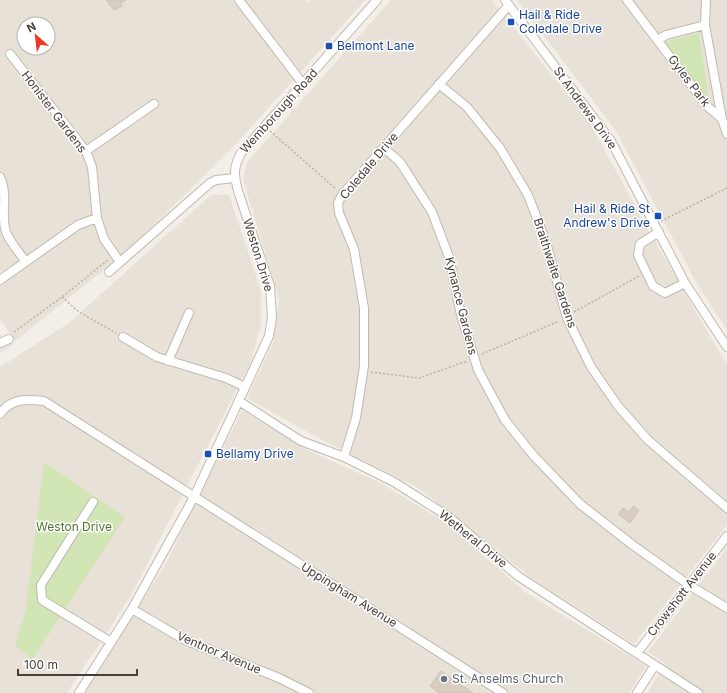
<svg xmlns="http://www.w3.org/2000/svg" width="727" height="693" font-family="Inter,sans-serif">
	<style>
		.residential { fill: #e7e1d7; fill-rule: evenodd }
		.green { fill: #d2e5b4 }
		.parking { fill: #e5e2e0 }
		.building { fill: #d7cdc1; stroke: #cec2b2 }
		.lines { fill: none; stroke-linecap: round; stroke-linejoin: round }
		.minor-casing { stroke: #c1b9ae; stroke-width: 10 }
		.path { stroke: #bfb19d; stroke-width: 1.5; stroke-dasharray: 2 2; stroke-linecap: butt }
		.minor { stroke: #fff; stroke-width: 8 }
		.transit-dot { fill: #1a4fb4; stroke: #fff; stroke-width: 1.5 }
		.worship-dot { fill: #6b7280; stroke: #fff; stroke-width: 1.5 }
		.labels { text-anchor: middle; stroke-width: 3; stroke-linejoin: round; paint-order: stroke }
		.transit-label { font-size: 12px; fill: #164399; stroke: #fff; text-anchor: start }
		.street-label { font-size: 12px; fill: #463f37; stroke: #fff }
		.park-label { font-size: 12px; fill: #4d752e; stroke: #fff }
		.worship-label { font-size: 12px; fill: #5b616d; stroke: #fff; text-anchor: start }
	</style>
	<rect width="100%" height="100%" fill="#f3efe8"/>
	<path class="residential" d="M0 0H305L308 2 310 0H365L237 143 130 249 15 341 0 319ZM24 24H48V48H24Z
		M391 0H492L588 120 649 231 727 365V525L634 644 533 579 417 487 322 440 247 398 273 343 279 300 243 179 247 162Z
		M517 0H727V330L697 284 616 131Z
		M211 195H229L261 291V326L250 364 130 597 67 693H0V367L69 323Z
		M242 410 307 450 379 482 448 524 525 592 646 666 629 693H85L165 565Z
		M727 548V693H647L666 664 648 652Z"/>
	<path class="green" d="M699 33 709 100 664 42Z
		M44 462 125 517 32 660 15 645 26 608Z"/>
	<path class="parking" d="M9 339 14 344 0 353V343Z"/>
	<path class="building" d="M106 0H126L120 3 122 6 114 10Z
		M633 506 639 510 630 523 618 514 623 508 629 512Z
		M441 671 473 693H439L430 686Z"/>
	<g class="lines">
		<defs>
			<path id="minor" d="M239 0 303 84
				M505 0 611 141 685 283 727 347
				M627 0 708 107 722 119
				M706 0 705 25 722 119 727 134
				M658 40 666 35 705 25
				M10 54 86 151 92 167 97 218 104 239 120 262
				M439 84 467 107 500 148 528 195 546 242 567 318 591 367 618 406 648 440 727 508
				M384 148 400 162 432 212 449 257 461 315 478 370 505 420 533 455 580 504 634 546 689 585 727 608
				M86 151 154 104
				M0 177C9 196 0 214 6 232 10 242 19 252 25 261
				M659 232 640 244 638 255 653 286 665 293 685 283
				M109 272 210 183 216 180 234 178
				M0 280 78 225 97 218
				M123 337 157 357 226 378 245 387
				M0 343 9 339
				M168 361 189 313
				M239 401 301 441 344 457 394 482 449 517 518 576 698 693
				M0 414C11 398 27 399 44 401L503 693
				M344 457 356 418 364 366V308L354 249 339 213 338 203 342 195 509 5
				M93 502 41 585 42 600 111 642
				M132 609 183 639 279 678 309 693
				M637 653 727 536
				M79 693 132 609 194 497 269 336 272 318 270 286 238 191C234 175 233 168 241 153L377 0
				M637 693 655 665"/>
		</defs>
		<use href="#minor" class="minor-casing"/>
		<path class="path" d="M270 131 336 189
			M661 221 727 188
			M62 297 79 312 116 333
			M574 312 639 276
			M14 332 62 297 109 259
			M482 354 559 321
			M371 372 419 378 467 361"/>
		<use href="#minor" class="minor"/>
	</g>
	<g class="transit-dot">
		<rect x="507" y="18" width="8" height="8" rx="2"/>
		<rect x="325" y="42" width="8" height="8" rx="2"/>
		<rect x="654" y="212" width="8" height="8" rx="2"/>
		<rect x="204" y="450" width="8" height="8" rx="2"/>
	</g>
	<circle class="worship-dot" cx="444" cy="679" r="4"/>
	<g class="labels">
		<g class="transit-label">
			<text x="519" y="19">Hail &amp; Ride<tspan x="519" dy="14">Coledale Drive</tspan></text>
			<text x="337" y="50">Belmont Lane</text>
			<text x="650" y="213" text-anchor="end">Hail &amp; Ride St<tspan x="650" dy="14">Andrew's Drive</tspan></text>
			<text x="216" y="458">Bellamy Drive</text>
		</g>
		<g class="street-label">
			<text transform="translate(689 81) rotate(53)" y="4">Gyles Park</text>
			<text transform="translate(585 108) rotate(54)" y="4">St Andrews Drive</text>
			<text transform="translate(279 111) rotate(-48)" y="4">Wemborough Road</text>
			<text transform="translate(54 112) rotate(53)" y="4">Honister Gardens</text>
			<text transform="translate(369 166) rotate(-50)" y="4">Coledale Drive</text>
			<text transform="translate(258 255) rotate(73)" y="4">Weston Drive</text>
			<text transform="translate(555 273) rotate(72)" y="4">Braithwaite Gardens</text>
			<text transform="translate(461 306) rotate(76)" y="4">Kynance Gardens</text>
			<text transform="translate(473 539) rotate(39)" y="4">Wetheral Drive</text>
			<text transform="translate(682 594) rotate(-52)" y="4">Crowshott Avenue</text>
			<text transform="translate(349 595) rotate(32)" y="4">Uppingham Avenue</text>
			<text transform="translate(219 653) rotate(23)" y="4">Ventnor Avenue</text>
		</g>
		<g class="park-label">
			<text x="74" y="531">Weston Drive</text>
		</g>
		<g class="worship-label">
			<text x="452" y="683">St. Anselms Church</text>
		</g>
	</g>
	<g transform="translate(36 36) rotate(332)"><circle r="19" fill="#ffffff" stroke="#b5b2af"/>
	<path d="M0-3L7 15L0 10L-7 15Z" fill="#ed3825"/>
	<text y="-6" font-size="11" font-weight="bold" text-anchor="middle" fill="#463f37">N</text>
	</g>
	<path d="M18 669v6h119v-6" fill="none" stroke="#463f37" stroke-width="2"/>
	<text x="24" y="669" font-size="12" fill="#463f37" stroke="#ffffff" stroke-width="3" paint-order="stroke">100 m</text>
</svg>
